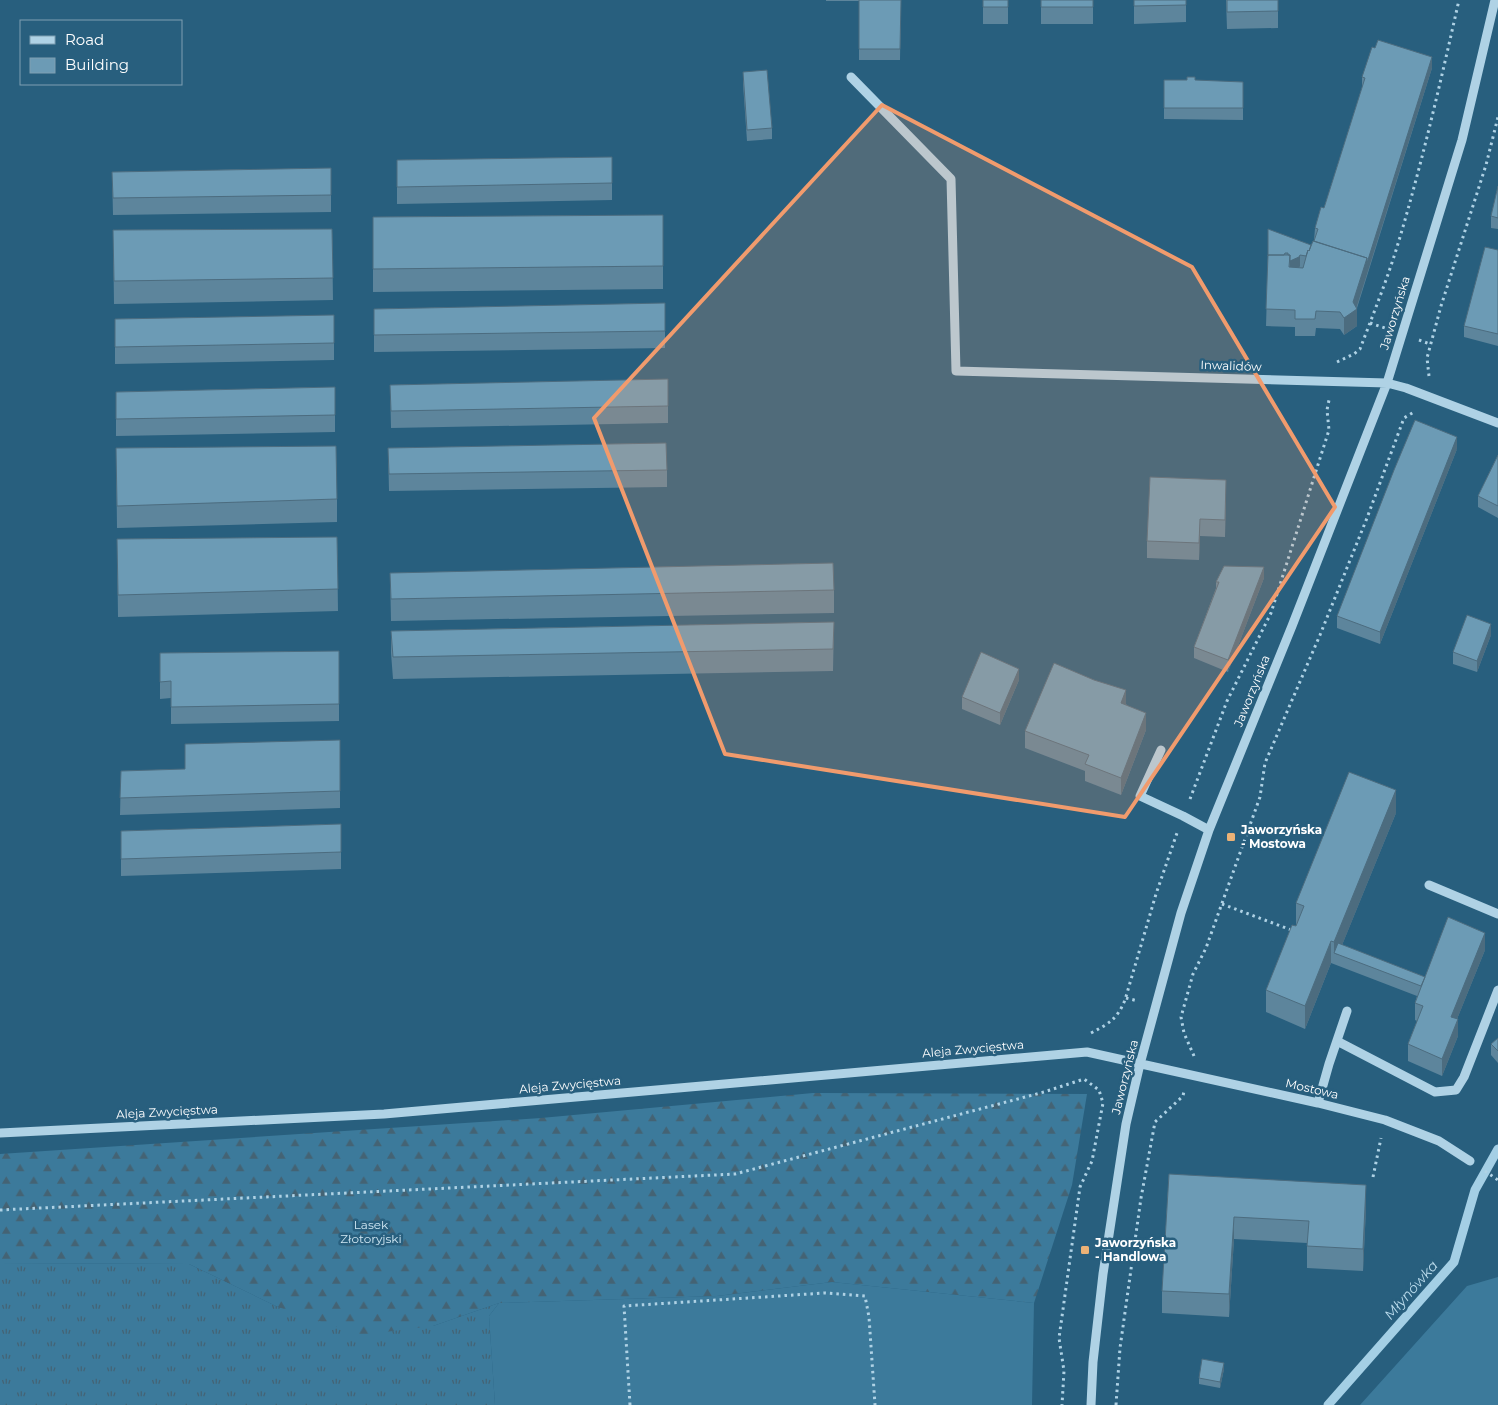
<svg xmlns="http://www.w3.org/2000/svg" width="1498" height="1405" font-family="Montserrat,sans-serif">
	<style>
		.grass { fill: url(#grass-tufts) }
		.forest { fill: url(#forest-firs) }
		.garden { fill: #3c7a9b }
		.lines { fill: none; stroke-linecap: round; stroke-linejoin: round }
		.stream { stroke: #a4cfe5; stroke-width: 9 }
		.path { stroke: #afd2e5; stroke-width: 3; stroke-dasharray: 2.5 4; stroke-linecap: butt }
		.minor { stroke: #afd2e5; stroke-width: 9 }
		.wall { fill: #5d859c }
		.shaded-wall { fill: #4c6c7f }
		.building { fill: #6c9bb5; stroke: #4c6c7f }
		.marked { fill: #f19b6d; fill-opacity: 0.2; stroke: #f19b6d; stroke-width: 4; stroke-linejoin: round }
		.poi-dot { fill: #ecb276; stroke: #285f7e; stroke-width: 2 }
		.labels { text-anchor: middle; stroke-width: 5; stroke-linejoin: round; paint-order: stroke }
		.street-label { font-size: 12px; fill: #fff; stroke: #285f7e }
		.poi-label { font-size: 12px; font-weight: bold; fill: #fff; stroke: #285f7e; text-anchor: start }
		.park-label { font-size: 12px; fill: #d1e8f4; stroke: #285f7e }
		.water-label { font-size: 14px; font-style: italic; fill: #badbec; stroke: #285f7e }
	</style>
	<defs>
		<pattern id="grass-tufts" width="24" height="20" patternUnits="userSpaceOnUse" patternTransform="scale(1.25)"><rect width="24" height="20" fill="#3c7a9b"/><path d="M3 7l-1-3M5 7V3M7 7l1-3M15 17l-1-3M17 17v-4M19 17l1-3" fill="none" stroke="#446374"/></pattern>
		<pattern id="forest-firs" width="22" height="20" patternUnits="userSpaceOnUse" patternTransform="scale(1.25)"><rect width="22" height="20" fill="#3c7a9b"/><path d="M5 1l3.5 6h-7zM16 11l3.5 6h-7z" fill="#446374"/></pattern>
	</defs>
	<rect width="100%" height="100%" fill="#285f7e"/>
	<path class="grass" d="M0 1263 189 1264 278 1307 433 1326 499 1303 489 1316 495 1405H0Z"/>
	<path class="forest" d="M813 1093 1087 1094 1072 1185 1034 1303 832 1282 717 1296 499 1303 433 1326 361 1335 278 1307 189 1264 0 1263V1154L541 1118Z"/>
	<path class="garden" d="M1498 1277V1405H1360L1467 1286Z
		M832 1282 1034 1303 1032 1405H495L489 1316 499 1303 717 1296Z"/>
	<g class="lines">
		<path class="stream" d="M1328 1405 1454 1262 1475 1190 1498 1149"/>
		<path class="path" d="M1370 323 1385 328
			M1419 340 1430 344
			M1337 362 1354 354 1360 349C1374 312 1389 275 1400 237 1423 159 1441 80 1459 0
			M1429 376 1427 358 1441 306 1486 165 1498 117
			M1190 799 1227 701 1271 613 1329 430 1327 410 1329 400
			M1222 904 1294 931
			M1126 998 1138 1001
			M1091 1033C1110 1023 1117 1019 1125 1000L1156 894 1177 833
			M1194 1056 1184 1033 1181 1017 1193 974 1206 948 1260 797 1265 763 1320 635 1367 518 1404 418 1414 412
			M1485 1171 1498 1180
			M1373 1177 1381 1138
			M0 1210 735 1174 1044 1092 1084 1079 1099 1090 1103 1103 1092 1161 1080 1187 1059 1338 1064 1371 1062 1405
			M630 1405 624 1306 825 1293 865 1296 869 1317 875 1405
			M1116 1405 1120 1348 1141 1198 1155 1122 1183 1096 1184 1091"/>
		<path class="minor" d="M851 77 951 179 956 371 1387 383 1406 388 1498 423
			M1161 750 1140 796 1183 816 1209 830
			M1429 885 1498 914
			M1337 1041 1435 1092 1456 1090 1464 1077 1498 990
			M1318 1103 1329 1064 1347 1011
			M0 1133 384 1114 1087 1052 1318 1103 1385 1120 1439 1141 1470 1161
			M1091 1405 1093 1362 1103 1274 1126 1124 1140 1064 1181 913 1209 830 1292 626 1387 383 1462 140 1495 0"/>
	</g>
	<path class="wall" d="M826 0H901L900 60H859V1H826Z
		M983 0H1008V24H983Z
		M1041 0H1093V24H1041Z
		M1134 0H1186V22L1134 24Z
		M1226 0H1278V28L1227 29Z
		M1432 68 1357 308V326L1344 335 1340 329 1316 328 1315 336H1295V327L1266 326 1268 258 1311 245 1314 241 1315 228 1324 208 1362 88V77Z
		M743 72 772 128V139L747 141 743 84Z
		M1164 80 1243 82V120L1164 119Z
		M612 157V200L397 204V160Z
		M331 168V212L113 215 112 172Z
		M1498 186V229L1491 228V216Z
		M663 215V289L373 292V217Z
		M332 229 333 300 114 304 113 230Z
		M1498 250V346L1464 337V326Z
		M665 303V348L374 352V309Z
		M334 315V360L115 364V319Z
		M668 379V423L391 428 390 385Z
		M335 387V432L116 436V392Z
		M116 448 337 499V522L117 528Z
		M388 448 667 470V487L389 491Z
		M1457 449 1380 644 1337 628V616Z
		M1498 455V518L1478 507V496Z
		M1226 497 1225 537 1200 536 1199 560 1147 558V541Z
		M337 537 338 611 118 617 117 539Z
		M390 573 834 590V613L391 621Z
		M1264 578 1228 672 1194 658V647L1216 588V582Z
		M834 622 833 671 393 679 391 653V631Z
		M1491 635 1477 672 1453 664V652Z
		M339 651V721L171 724V698L160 699V653Z
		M1019 680 1000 725 962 709V697Z
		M1126 704 1146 730 1121 795 1085 781V771L1025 748V731Z
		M340 740V808L120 815 121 771 185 769Z
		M1396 813 1342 945 1425 977 1485 950 1457 1019 1458 1036 1442 1076 1408 1061V1044L1417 1021 1415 1020V1003L1417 996 1331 963 1305 1029 1266 1012V990L1296 925V903Z
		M341 824V869L121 876V831Z
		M1498 1038V1063L1491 1055V1044Z
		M1169 1174 1366 1208 1363 1271 1307 1268V1243L1234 1239 1229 1317 1162 1313V1291Z
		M1224 1369 1220 1388 1199 1384V1378Z"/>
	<path class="shaded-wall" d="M1432 57V68L1356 309H1357V326L1344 335V318L1353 302 1367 258Z
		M1300 255V266L1299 268 1290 272V261Z
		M1457 437V449L1380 644V632Z
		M1226 480V497L1225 537V520Z
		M1200 519V536L1199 560V543Z
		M1264 567V578L1228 672V660Z
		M1491 624V635L1477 672V661Z
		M1019 669V680L1000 725V713Z
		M1126 690V707L1121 703Z
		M1146 713V730L1121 795V778Z
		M1396 790V813L1338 955 1334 953V942Z
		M1485 933V950L1451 1034V1017Z
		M1331 941V963L1305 1029V1006Z
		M1458 1019V1036L1442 1076V1059Z
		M1366 1185V1208L1363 1271V1249Z
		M1234 1217V1239L1229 1317V1294Z
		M1224 1363V1369L1220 1388V1382Z"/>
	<path class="building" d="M859 0H901L900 49H859Z
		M983 0H1008V7H983Z
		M1041 0H1093V7H1041Z
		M1134 0H1186V5L1134 6Z
		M1227 0H1278V11L1227 12Z
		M1378 40 1432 57 1367 263V258L1314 241 1318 229 1315 228 1321 207 1324 208 1365 78 1362 77 1372 47 1375 48Z
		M767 70 772 128 747 130 743 72Z
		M1187 77H1195V80L1243 82V108H1164V80H1187Z
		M612 157V183L397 187V160Z
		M331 168V195L113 198 112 172Z
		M1498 186V218L1491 216Z
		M663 215V266L373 269V217Z
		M332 229 333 278 114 281 113 230Z
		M1268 229 1311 245 1309 251 1308 250 1306 256 1300 255 1299 257 1290 261V255H1288V253H1285L1284 255H1268V256Z
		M1313 241 1367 258 1353 302 1357 309 1344 318 1340 312 1316 311 1315 319H1295V310L1266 309 1268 255H1290L1289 267 1303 268 1308 250 1309 251Z
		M1485 247 1498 250V334L1464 326Z
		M665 303V331L374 335V309Z
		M334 315V343L115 347V319Z
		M668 379V406L391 411 390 385Z
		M335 387V415L116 419V392Z
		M1415 420 1457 437 1380 632 1337 616 1394 470Z
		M666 443 667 470 389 474 388 448Z
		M336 446 337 499 117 506 116 448Z
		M1498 455V506L1478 496Z
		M1150 477 1226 480 1225 520 1200 519 1199 543 1147 541Z
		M337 537 338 589 118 595 117 539Z
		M833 563 834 590 391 599 390 573Z
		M1224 566 1264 567 1228 660 1194 647 1219 582H1216Z
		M1467 615 1491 624 1477 661 1453 652Z
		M834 622 833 649 393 657 391 631Z
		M339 651V704L171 707V681L160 682V653Z
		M981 652 1019 669 1000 713 962 697Z
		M1054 663 1094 680 1126 690 1121 703 1146 713 1121 778 1085 764 1089 755 1025 731Z
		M340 740V791L120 798 121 771 185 769V744Z
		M1349 772 1396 790 1334 942 1331 941 1305 1006 1266 990 1292 925 1296 926 1304 906 1296 903Z
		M341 824V852L121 859V831Z
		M1448 917 1485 933 1451 1017 1458 1019 1442 1059 1408 1044 1423 1006 1415 1003Z
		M1338 943 1425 977 1421 986 1334 953Z
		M1498 1038V1051L1491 1044Z
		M1169 1174 1366 1185 1363 1249 1307 1246 1309 1221 1234 1217 1229 1294 1162 1291Z
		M1202 1359 1224 1363 1220 1382 1199 1378Z"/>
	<path class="marked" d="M882 105 1192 267 1335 507 1125 817 725 754 594 418Z"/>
	<g class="poi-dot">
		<rect x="1226" y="832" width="10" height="10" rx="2.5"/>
		<rect x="1080" y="1245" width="10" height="10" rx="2.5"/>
	</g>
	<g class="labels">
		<g class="street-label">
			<text transform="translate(1395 313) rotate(-73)" y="4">Jaworzyńska</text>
			<text transform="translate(1231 366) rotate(2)" y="4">Inwalidów</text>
			<text transform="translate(1252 691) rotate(-68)" y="4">Jaworzyńska</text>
			<text transform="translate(973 1049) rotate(-5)" y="4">Aleja Zwycięstwa</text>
			<text transform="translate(1125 1077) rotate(-76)" y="4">Jaworzyńska</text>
			<text transform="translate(570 1085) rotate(-5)" y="4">Aleja Zwycięstwa</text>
			<text transform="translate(1312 1089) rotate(13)" y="4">Mostowa</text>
			<text transform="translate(167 1112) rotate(-3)" y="4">Aleja Zwycięstwa</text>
		</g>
		<g class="poi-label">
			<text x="1241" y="834">Jaworzyńska<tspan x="1241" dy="14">- Mostowa</tspan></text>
			<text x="1095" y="1247">Jaworzyńska<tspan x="1095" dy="14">- Handlowa</tspan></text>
		</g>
		<g class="park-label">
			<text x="371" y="1229">Lasek<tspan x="371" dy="14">Złotoryjski</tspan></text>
		</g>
		<g class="water-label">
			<text transform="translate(1411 1290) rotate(-49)" y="5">Młynówka</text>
		</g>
	</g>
	<rect x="20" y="20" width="162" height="65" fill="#285f7e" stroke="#7e9fb2"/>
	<rect x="30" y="36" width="25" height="8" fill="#afd2e5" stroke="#7e9fb2"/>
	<text x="65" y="45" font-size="15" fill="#ffffff">Road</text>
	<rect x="30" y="58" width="25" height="15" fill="#6c9bb5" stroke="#7e9fb2"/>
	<text x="65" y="70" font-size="15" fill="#ffffff">Building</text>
</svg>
